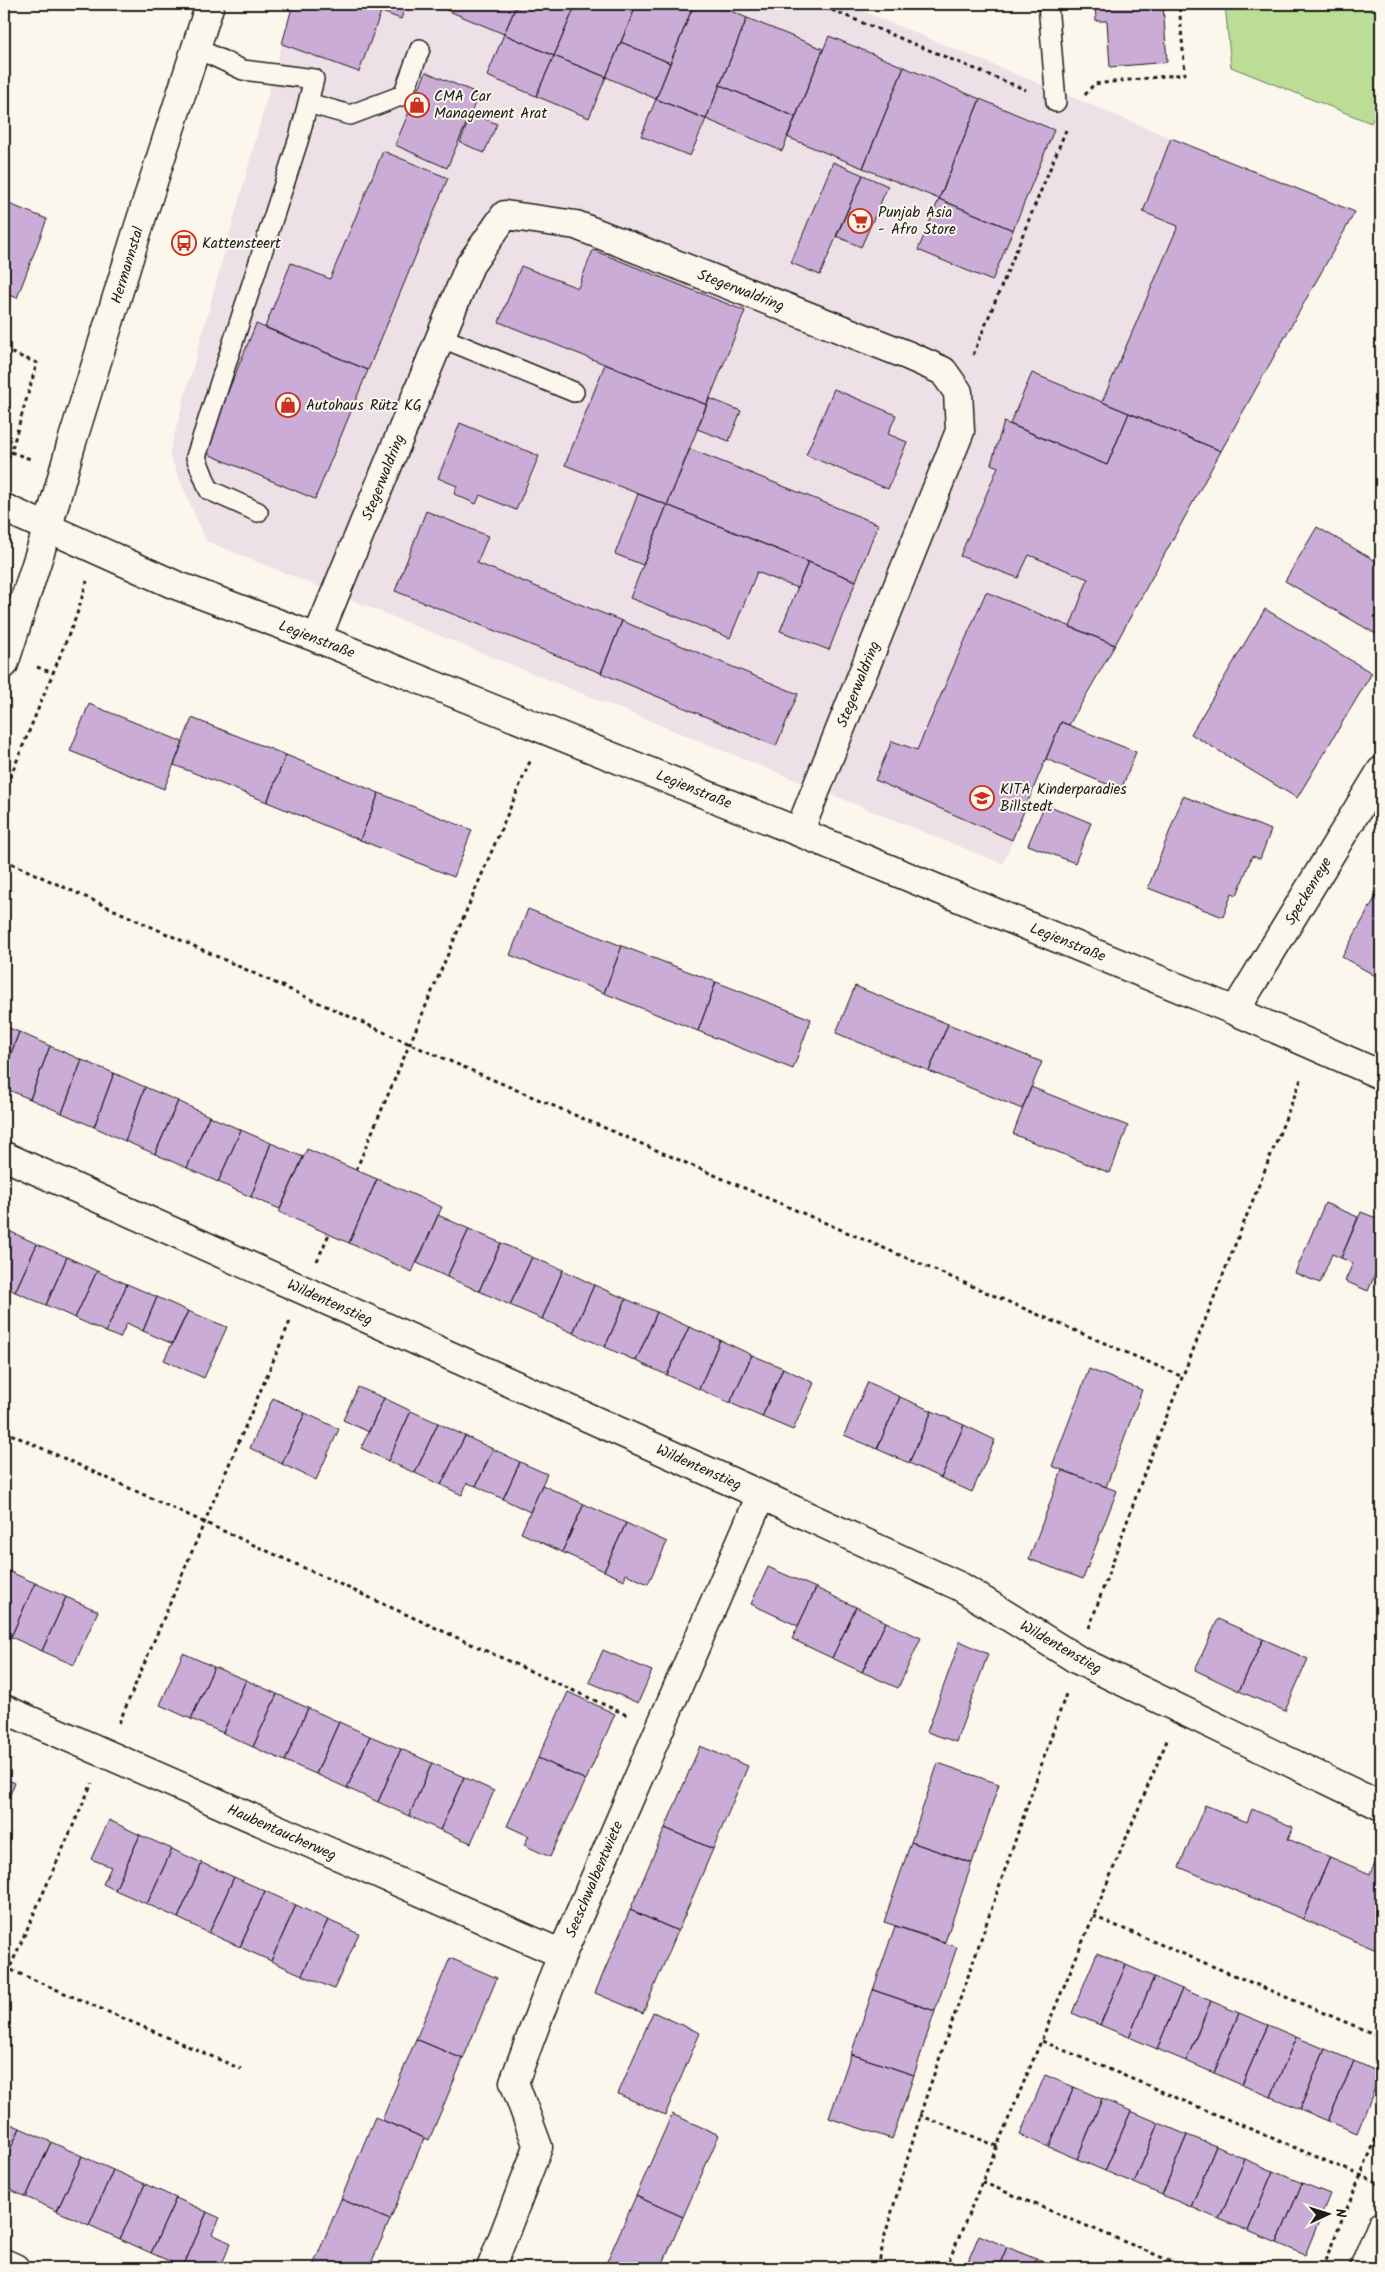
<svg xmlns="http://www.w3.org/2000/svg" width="1385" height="2272" font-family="Kalam,sans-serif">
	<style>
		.built { fill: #ede0e6 }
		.green { fill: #bcdd96; stroke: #6c7c59 }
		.building { fill: #cbacd7; stroke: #1c1c1c }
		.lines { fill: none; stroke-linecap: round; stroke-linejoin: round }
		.lane-casing { stroke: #1c1c1c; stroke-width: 22 }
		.street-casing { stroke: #1c1c1c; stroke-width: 31 }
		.secondary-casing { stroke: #1c1c1c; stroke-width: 31 }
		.path { stroke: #1c1c1c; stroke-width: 3; stroke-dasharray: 4 4; stroke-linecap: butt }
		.lane { stroke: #fbf7ec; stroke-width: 19 }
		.street { stroke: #fbf7ec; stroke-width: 28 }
		.secondary { stroke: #fbf7ec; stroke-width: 28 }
		.labels { text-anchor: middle; stroke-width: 4; stroke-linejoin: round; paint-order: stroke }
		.poi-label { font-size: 15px; fill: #1c1c1c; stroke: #fbf7ec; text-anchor: start }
		.street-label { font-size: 15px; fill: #1c1c1c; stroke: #fbf7ec }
	</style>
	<rect width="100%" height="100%" fill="#fbf7ec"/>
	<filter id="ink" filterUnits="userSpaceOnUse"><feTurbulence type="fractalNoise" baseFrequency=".02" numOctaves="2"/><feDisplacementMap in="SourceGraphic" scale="10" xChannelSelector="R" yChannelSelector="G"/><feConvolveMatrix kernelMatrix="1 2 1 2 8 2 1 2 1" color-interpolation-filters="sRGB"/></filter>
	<g filter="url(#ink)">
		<path class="built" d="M293 4H845L1171 138 1355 212 1069 725 1061 722 1003 864 206 541 169 454Z"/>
		<path class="green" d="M1225 4H1381V102L1371 123 1231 67Z"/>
		<path class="building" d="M293 4H360L381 12 359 72 282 44Z
			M360 4H406L401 19Z
			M447 4H517L504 34 444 9Z
			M517 4H576L554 56 504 34Z
			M576 4H637L606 77 554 56Z
			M637 4H694L670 63 621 42Z
			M694 4H715L747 18 706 119 656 99Z
			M1095 4H1163L1167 62 1110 67 1107 21H1096Z
			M747 18 823 49 796 117 720 85Z
			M504 34 554 56 536 96 487 76Z
			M829 36 904 67 863 168 787 137Z
			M621 42 670 63 656 99 606 77Z
			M554 56 606 77 589 118 536 96Z
			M904 67 980 99 939 199 863 168Z
			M426 72 479 94 447 168 395 145Z
			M720 85 796 117 782 151 706 119Z
			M656 99 706 119 690 156 641 136Z
			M980 99 1054 130 1013 230 939 199Z
			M472 113 497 124 484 153 460 142Z
			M1171 138 1355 212 1221 451 1102 402 1178 226 1143 212Z
			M383 151 448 178 368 370 265 327 291 263 330 279Z
			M833 162 863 175 820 275 791 263Z
			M863 175 888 186 861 247 836 236Z
			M939 199 1013 230 992 281 918 250Z
			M4 202 47 219 17 298 4 293Z
			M593 250 745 311 707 405 499 322 521 266 578 288Z
			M256 324 368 370 315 499 203 452Z
			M605 364 707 405 667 505 565 465Z
			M1032 373 1129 413 1107 465 1010 424Z
			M834 389 896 415 888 434 907 442 888 489 806 455Z
			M709 398 741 411 729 441 697 429Z
			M1129 413 1221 451 1115 645 1070 627 1088 579 1029 555 1018 578 960 556 998 467 991 464 1004 422 1107 465Z
			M460 423 539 456 516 510 480 495 476 504 454 494 457 486 438 478Z
			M690 449 878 524 856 581 667 505Z
			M638 494 667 505 643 565 615 554Z
			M667 505 808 562 797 588 757 572 730 638 630 598Z
			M1381 505V519L1375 515Z
			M426 511 488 536 477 563 622 621 601 673 395 591Z
			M1317 527 1381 564V637L1285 581Z
			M808 562 856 581 829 650 780 631Z
			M986 592 1115 645 1069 725 1061 722 1012 840 875 780 892 741 917 750Z
			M1265 609 1372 673 1297 798 1191 734Z
			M622 621 798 694 776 746 601 673Z
			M89 704 183 742 164 789 70 751Z
			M192 718 286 755 267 802 174 765Z
			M1061 722 1136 752 1121 790 1046 759Z
			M286 755 379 793 360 840 267 802Z
			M379 793 472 830 454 877 360 840Z
			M1183 796 1271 830 1260 859 1252 856 1237 895 1232 893 1223 917 1148 888Z
			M1045 804 1091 823 1075 863 1028 845Z
			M1380 889 1381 890V979L1342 957Z
			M528 909 622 946 604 993 510 955Z
			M622 946 716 982 698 1031 604 993Z
			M716 982 811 1019 793 1069 698 1031Z
			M855 986 948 1024 929 1071 836 1033Z
			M948 1024 1042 1062 1022 1109 929 1071Z
			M4 1026 19 1032 4 1072Z
			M19 1032 50 1046 30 1099 4 1088V1072Z
			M50 1046 82 1060 62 1113 30 1099Z
			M82 1060 114 1073 94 1127 62 1113Z
			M114 1073 145 1087 125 1141 94 1127Z
			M145 1087 178 1101 155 1154 125 1141Z
			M1031 1087 1128 1126 1110 1173 1013 1134Z
			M178 1101 209 1116 187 1168 155 1154Z
			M209 1116 241 1130 218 1182 187 1168Z
			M241 1130 271 1143 251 1197 218 1182Z
			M271 1143 303 1157 280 1209 251 1197Z
			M307 1149 377 1179 349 1243 279 1212Z
			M377 1179 442 1207 412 1272 349 1243Z
			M1325 1203 1358 1217 1341 1258 1332 1254 1320 1283 1295 1273Z
			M1361 1212 1381 1220V1260L1368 1291 1345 1281 1353 1263 1341 1258Z
			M438 1215 469 1229 447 1277 417 1263Z
			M469 1229 501 1243 479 1291 447 1277Z
			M7 1230 37 1244 15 1292 4 1286V1237Z
			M501 1243 532 1257 510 1305 479 1291Z
			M37 1244 67 1257 46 1305 15 1292Z
			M67 1257 97 1271 75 1318 46 1305Z
			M532 1257 563 1270 542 1319 510 1305Z
			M563 1270 594 1285 573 1333 542 1319Z
			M97 1271 127 1284 106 1332 75 1318Z
			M127 1284 157 1297 143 1331 127 1323 120 1338 106 1332Z
			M594 1285 626 1299 605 1347 573 1333Z
			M157 1297 188 1311 173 1344 143 1331Z
			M626 1299 657 1312 636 1361 605 1347Z
			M188 1311 227 1327 204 1378 164 1360Z
			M657 1312 689 1327 667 1375 636 1361Z
			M689 1327 720 1340 699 1389 667 1375Z
			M720 1340 752 1355 730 1403 699 1389Z
			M752 1355 783 1368 762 1417 730 1403Z
			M783 1368 814 1383 793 1430 762 1417Z
			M1089 1369 1142 1390 1106 1487 1052 1466Z
			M868 1382 900 1397 877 1449 844 1435Z
			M358 1387 384 1398 369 1432 343 1420Z
			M900 1397 932 1411 909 1463 877 1449Z
			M273 1398 305 1413 282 1464 250 1448Z
			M384 1398 411 1411 388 1461 361 1448Z
			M411 1411 438 1423 415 1473 388 1461Z
			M932 1411 964 1425 941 1478 909 1463Z
			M305 1413 339 1429 316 1480 282 1464Z
			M438 1423 465 1436 441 1485 415 1473Z
			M964 1425 995 1440 972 1492 941 1478Z
			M465 1436 493 1449 476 1486 467 1483 462 1495 441 1485Z
			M493 1449 520 1462 503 1499 476 1486Z
			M520 1462 547 1474 530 1512 503 1499Z
			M1062 1470 1117 1491 1083 1579 1029 1559Z
			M542 1485 584 1504 562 1552 521 1533Z
			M584 1504 626 1523 604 1571 562 1552Z
			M626 1523 667 1542 648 1584 626 1574 624 1580 604 1571Z
			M768 1567 816 1588 798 1626 751 1604Z
			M4 1569 35 1583 11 1637 4 1633Z
			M35 1583 66 1597 42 1651 11 1637Z
			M816 1588 856 1607 832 1658 792 1639Z
			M66 1597 98 1611 74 1665 42 1651Z
			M856 1607 886 1622 862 1672 832 1658Z
			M1218 1619 1263 1639 1239 1691 1195 1670Z
			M886 1622 921 1638 898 1688 862 1672Z
			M1263 1639 1308 1659 1285 1711 1239 1691Z
			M960 1641 988 1654 956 1742 927 1732Z
			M603 1650 652 1671 638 1703 589 1682Z
			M183 1653 214 1667 191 1719 160 1705Z
			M214 1667 246 1680 223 1733 191 1719Z
			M246 1680 277 1694 253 1747 223 1733Z
			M568 1692 615 1714 586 1780 538 1758Z
			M277 1694 308 1708 285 1761 253 1747Z
			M308 1708 339 1722 316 1774 285 1761Z
			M339 1722 370 1736 347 1788 316 1774Z
			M370 1736 401 1749 378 1802 347 1788Z
			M700 1746 748 1766 713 1849 665 1828Z
			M401 1749 432 1763 409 1816 378 1802Z
			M538 1758 586 1780 550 1857 524 1845 529 1836 507 1826Z
			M432 1763 464 1777 440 1830 409 1816Z
			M938 1763 999 1784 972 1863 911 1842Z
			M464 1777 494 1791 471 1843 440 1830Z
			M4 1778 15 1783 4 1808Z
			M1205 1805 1247 1822 1252 1809 1293 1827 1288 1839 1330 1857 1303 1919 1179 1867Z
			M109 1820 140 1835 115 1890 103 1884 111 1867 91 1859Z
			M665 1828 713 1849 678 1931 630 1910Z
			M140 1835 172 1849 147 1904 115 1890Z
			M911 1842 972 1863 945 1942 884 1922Z
			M172 1849 202 1863 178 1918 147 1904Z
			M1330 1857 1370 1874 1376 1861 1381 1864V1952L1303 1919Z
			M202 1863 234 1877 209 1933 178 1918Z
			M234 1877 265 1891 240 1947 209 1933Z
			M265 1891 296 1905 271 1961 240 1947Z
			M296 1905 328 1920 302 1975 271 1961Z
			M630 1910 678 1931 643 2013 595 1993Z
			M328 1920 359 1934 334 1989 302 1975Z
			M895 1926 957 1947 935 2011 873 1990Z
			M1097 1953 1126 1965 1100 2025 1072 2013Z
			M450 1958 497 1978 463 2059 416 2039Z
			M1126 1965 1154 1977 1129 2037 1100 2025Z
			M1154 1977 1182 1989 1157 2049 1129 2037Z
			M1182 1989 1211 2001 1186 2061 1157 2049Z
			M873 1990 935 2011 914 2075 851 2054Z
			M1211 2001 1239 2013 1214 2073 1186 2061Z
			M653 2012 700 2033 665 2115 618 2094Z
			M1239 2013 1268 2025 1242 2085 1214 2073Z
			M1268 2025 1296 2037 1271 2097 1242 2085Z
			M1296 2037 1325 2049 1300 2109 1271 2097Z
			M416 2039 463 2059 429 2140 382 2120Z
			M1325 2049 1354 2061 1328 2121 1300 2109Z
			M851 2054 914 2075 892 2139 829 2118Z
			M1354 2061 1381 2073 1357 2133 1328 2121Z
			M1045 2075 1074 2087 1049 2147 1020 2135Z
			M1074 2087 1102 2099 1077 2159 1049 2147Z
			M1102 2099 1131 2111 1105 2171 1077 2159Z
			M1131 2111 1159 2123 1134 2183 1105 2171Z
			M672 2114 719 2135 683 2217 636 2196Z
			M375 2117 424 2138 390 2220 341 2199Z
			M4 2121 20 2128 4 2163Z
			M1159 2123 1187 2135 1162 2195 1134 2183Z
			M20 2128 51 2142 26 2197 4 2187V2163Z
			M1187 2135 1216 2146 1191 2207 1162 2195Z
			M51 2142 82 2156 57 2211 26 2197Z
			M1216 2146 1245 2159 1219 2219 1191 2207Z
			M82 2156 113 2170 89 2225 57 2211Z
			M1245 2159 1273 2171 1248 2231 1219 2219Z
			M113 2170 145 2184 120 2239 89 2225Z
			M1273 2171 1302 2183 1277 2243 1248 2231Z
			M1302 2183 1330 2194 1305 2255 1277 2243Z
			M145 2184 176 2198 151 2253 120 2239Z
			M636 2196 683 2217 661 2268H604Z
			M176 2198 207 2212 183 2267 151 2253Z
			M341 2199 390 2220 369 2268H312Z
			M207 2212 220 2218 212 2234 231 2243 220 2268H184L183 2267Z
			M979 2235 1007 2247 998 2268H965Z
			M1007 2247 1036 2259 1032 2268H998Z
			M1036 2259 1058 2268H1032Z"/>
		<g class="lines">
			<defs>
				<path id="lane" d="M1048 4 1056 102
					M196 48 243 70 314 79 299 138 196 457 209 490 258 512
					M308 103 350 115 403 95 420 49
					M440 337 574 392"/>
				<path id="street" d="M4 508 173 584 317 638 799 832 1235 1011 1381 1075
					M317 638 470 265 505 215 576 225 907 355 943 371 958 392 960 431 799 832
					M1235 1011 1381 771
					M4 1156 761 1495 961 1587 1078 1660 1381 1806
					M4 1709 562 1954
					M4 2263 15 2268
					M491 2268 538 2147 514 2082 562 1954 761 1495
					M1364 2268 1381 2226"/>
				<path id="secondary" d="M4 664 48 527 71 445 138 229 210 4"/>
			</defs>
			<use href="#lane" class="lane-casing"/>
			<use href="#street" class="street-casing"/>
			<use href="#secondary" class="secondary-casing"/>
			<path class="path" d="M817 4 1026 90
				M1085 95 1094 84 1185 74 1179 4
				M4 350 37 363 11 452 33 460
				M973 355 1066 130
				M4 465 11 452
				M37 667 53 673
				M4 792 76 617 87 581
				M4 860 410 1044 1183 1377
				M356 1170 531 759
				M317 1261 329 1234
				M4 1431 629 1716
				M1089 1628 1148 1463 1302 1077
				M119 1723 291 1319
				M1093 1916 1381 2037
				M4 1967 241 2069
				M4 1981 92 1783
				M1042 2041 1381 2184
				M919 2115 997 2146
				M982 2182 1187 2268
				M878 2268 885 2235 924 2103 1067 1691
				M946 2268 1168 1738
				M1322 2268 1381 2127"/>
			<use href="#lane" class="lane"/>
			<use href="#street" class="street"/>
			<use href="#secondary" class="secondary"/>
		</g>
	</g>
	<defs>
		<symbol id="shop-ring" viewBox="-11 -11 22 22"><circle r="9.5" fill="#fbf7ec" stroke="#c8321e" stroke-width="1.5"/><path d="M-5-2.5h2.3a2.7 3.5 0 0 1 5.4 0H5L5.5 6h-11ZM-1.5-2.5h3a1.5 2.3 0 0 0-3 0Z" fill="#c8321e"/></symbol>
		<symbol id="supermarket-ring" viewBox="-11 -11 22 22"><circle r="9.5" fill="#fbf7ec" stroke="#c8321e" stroke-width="1.5"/><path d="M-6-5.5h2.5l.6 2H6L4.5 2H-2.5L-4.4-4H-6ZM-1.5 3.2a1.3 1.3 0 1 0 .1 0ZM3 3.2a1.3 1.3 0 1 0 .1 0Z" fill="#c8321e"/></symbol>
		<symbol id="bus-ring" viewBox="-11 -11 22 22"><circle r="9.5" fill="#fbf7ec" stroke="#c8321e" stroke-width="1.5"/><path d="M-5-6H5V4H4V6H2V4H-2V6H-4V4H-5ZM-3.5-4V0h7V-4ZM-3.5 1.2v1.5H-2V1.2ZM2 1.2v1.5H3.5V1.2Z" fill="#c8321e"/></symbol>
		<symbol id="school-ring" viewBox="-11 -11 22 22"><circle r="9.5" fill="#fbf7ec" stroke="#c8321e" stroke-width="1.5"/><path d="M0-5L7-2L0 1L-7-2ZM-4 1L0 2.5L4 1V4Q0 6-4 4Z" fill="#c8321e"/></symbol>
	</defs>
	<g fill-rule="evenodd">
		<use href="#shop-ring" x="403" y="91" width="28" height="28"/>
		<use href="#supermarket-ring" x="846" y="207" width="28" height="28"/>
		<use href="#bus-ring" x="170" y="229" width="28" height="28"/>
		<use href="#shop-ring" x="274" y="391" width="28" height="28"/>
		<use href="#school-ring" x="968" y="784" width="28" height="28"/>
	</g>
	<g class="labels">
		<g class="poi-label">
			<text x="434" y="101">CMA Car<tspan x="434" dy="17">Management Arat</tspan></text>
			<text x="878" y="217">Punjab Asia<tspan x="878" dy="17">- Afro Store</tspan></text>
			<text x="202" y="248">Kattensteert</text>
			<text x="306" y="410">Autohaus Rütz KG</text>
			<text x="1000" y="794">KITA Kinderparadies<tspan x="1000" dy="17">Billstedt</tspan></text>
		</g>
		<g class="street-label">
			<text transform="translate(127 265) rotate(-73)" y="5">Hermannstal</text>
			<text transform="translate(741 290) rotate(21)" y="5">Stegerwaldring</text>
			<text transform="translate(383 477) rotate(-68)" y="5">Stegerwaldring</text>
			<text transform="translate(317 639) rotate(21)" y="5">Legienstraße</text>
			<text transform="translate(858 684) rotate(-68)" y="5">Stegerwaldring</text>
			<text transform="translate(694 789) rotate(22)" y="5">Legienstraße</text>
			<text transform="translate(1308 891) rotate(-59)" y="5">Speckenreye</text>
			<text transform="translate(1068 942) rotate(22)" y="5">Legienstraße</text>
			<text transform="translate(330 1302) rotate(24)" y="5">Wildentenstieg</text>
			<text transform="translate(699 1467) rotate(24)" y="5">Wildentenstieg</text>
			<text transform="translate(1061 1647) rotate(30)" y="5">Wildentenstieg</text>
			<text transform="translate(282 1832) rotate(24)" y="5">Haubentaucherweg</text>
			<text transform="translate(594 1879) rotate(-67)" y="5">Seeschwalbentwiete</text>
		</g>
	</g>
	<rect width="1385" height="2272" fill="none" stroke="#fbf7ec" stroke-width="20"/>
	<rect x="10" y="10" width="1365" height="2252" fill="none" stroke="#1c1c1c" stroke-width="2" filter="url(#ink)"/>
	<g transform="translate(1328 2214) rotate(86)" stroke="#fbf7ec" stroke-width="4" paint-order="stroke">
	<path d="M0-4L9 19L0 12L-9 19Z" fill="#1c1c1c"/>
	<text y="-8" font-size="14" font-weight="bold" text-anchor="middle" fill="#1c1c1c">N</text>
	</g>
</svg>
